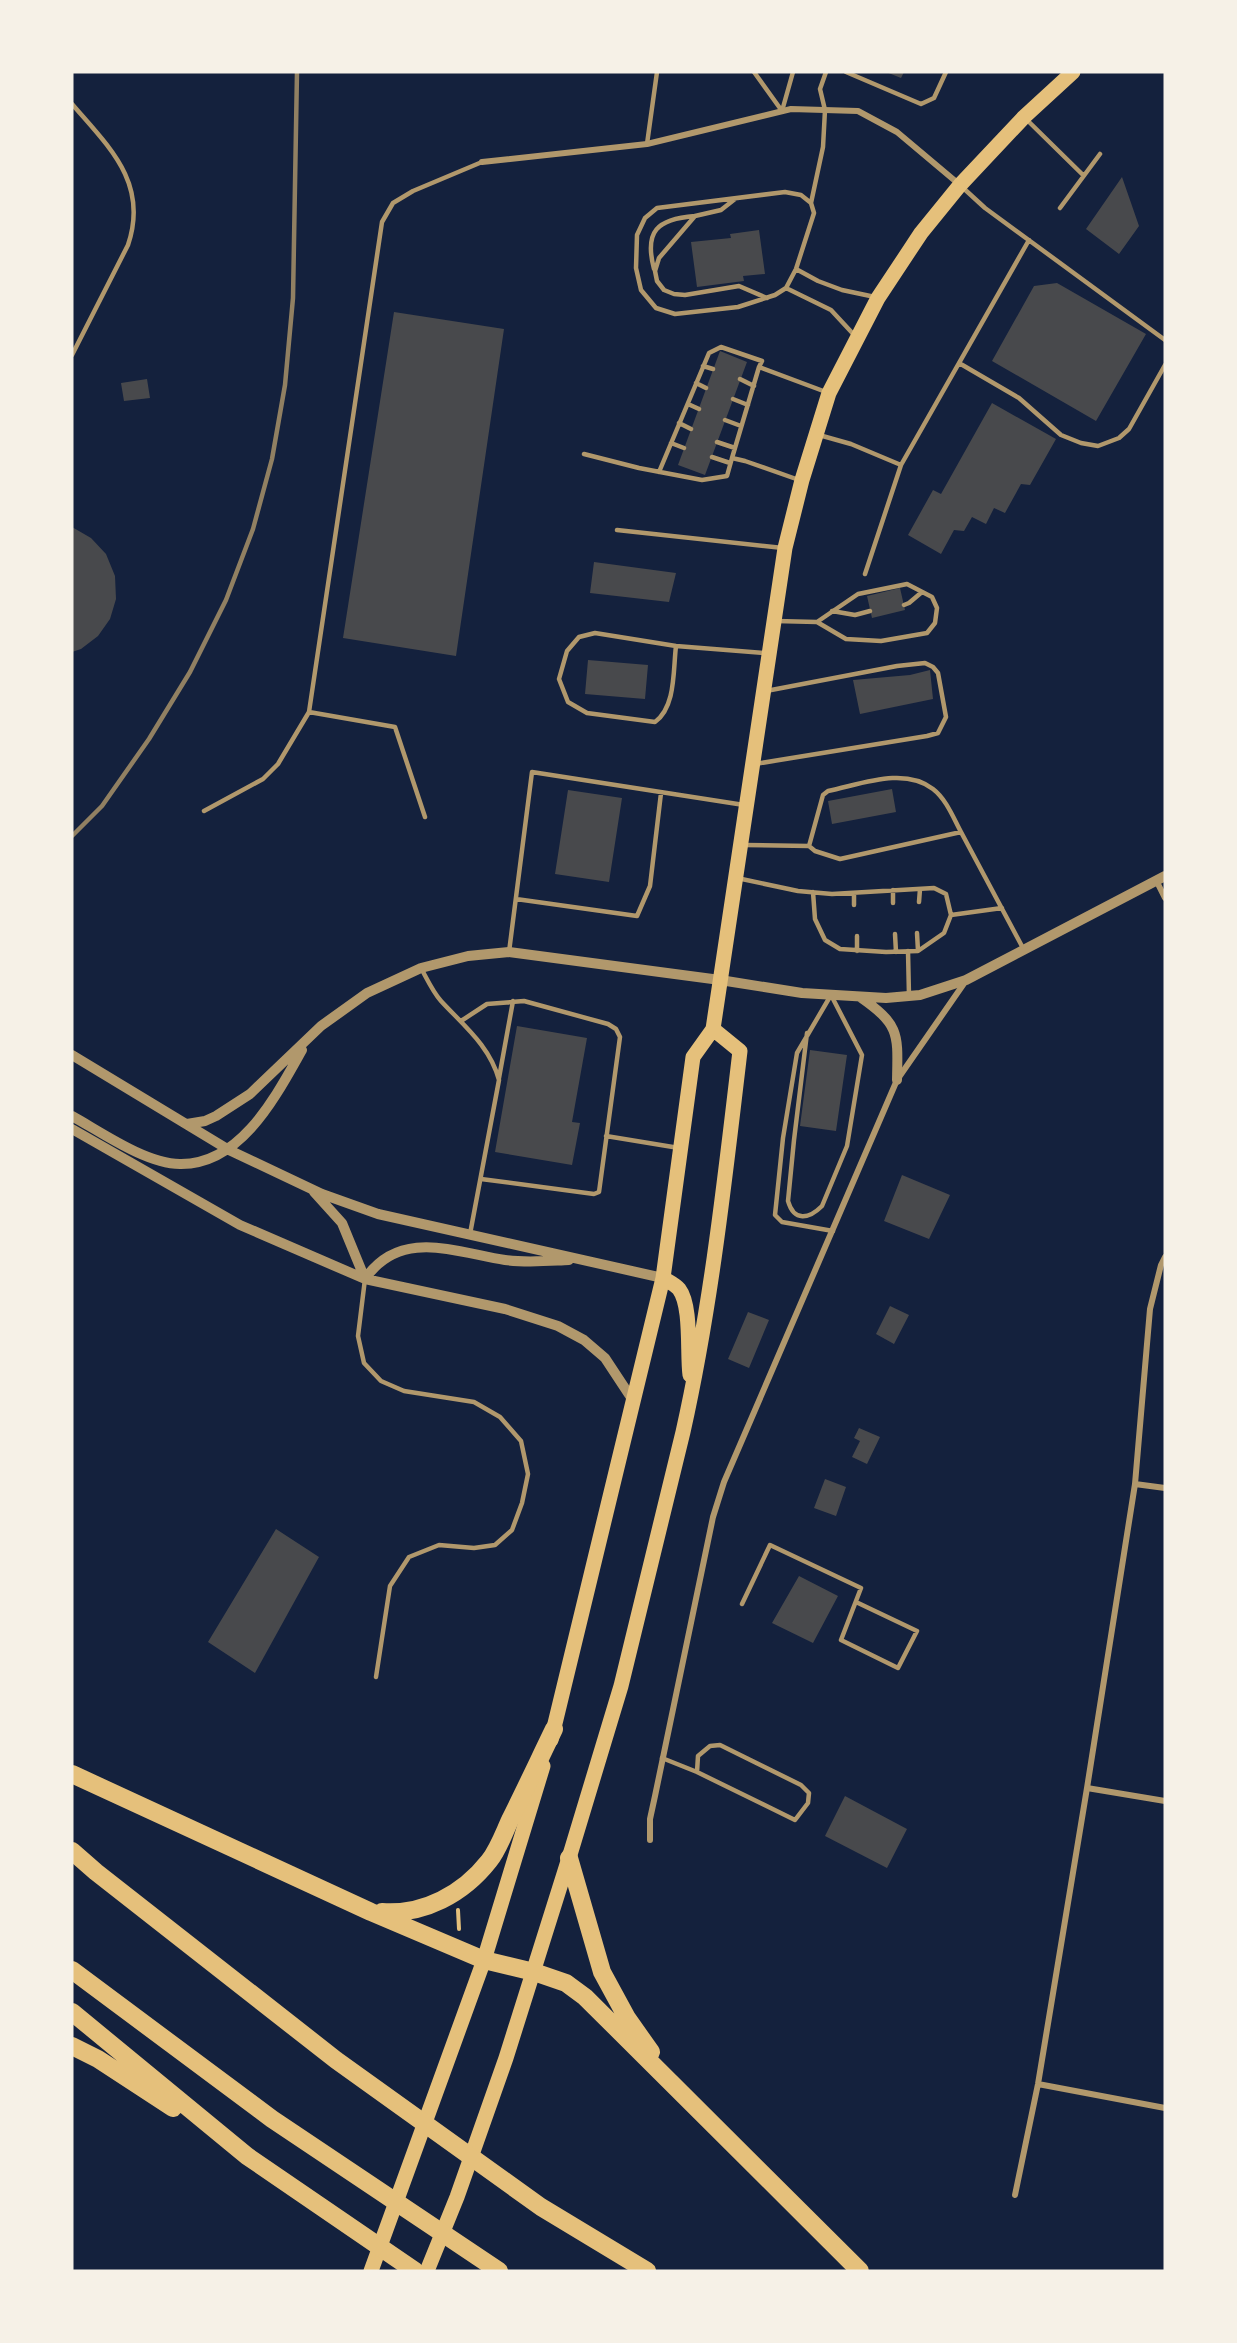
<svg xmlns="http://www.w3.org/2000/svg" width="1237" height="2343" font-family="'Nunito Sans',sans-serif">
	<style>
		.building { fill: #48494c }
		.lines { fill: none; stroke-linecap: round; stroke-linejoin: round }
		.path { stroke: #e5c07b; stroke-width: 4 }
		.service { stroke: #b1986c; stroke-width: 4.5 }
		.minor { stroke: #b1986c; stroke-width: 6 }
		.tertiary { stroke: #b1986c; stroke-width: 10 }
		.primary { stroke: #e5c07b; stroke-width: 15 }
		.motorway { stroke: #e5c07b; stroke-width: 18 }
		.rail { stroke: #918062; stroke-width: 4.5 }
	</style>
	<rect width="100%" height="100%" fill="#14213d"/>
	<path class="building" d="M886 72H904L901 78Z
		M1122 177 1139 226 1119 254 1086 229Z
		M759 230 765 274 743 276 744 281 697 287 691 242 731 238 730 234Z
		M1057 283 1146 334 1096 421 992 361 1034 286Z
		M394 312 504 329 456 656 343 638Z
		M720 351 747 362 705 475 678 465Z
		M147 379 150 398 124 401 121 383Z
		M992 403 1056 439 1030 485 1021 484 1005 513 994 508 986 524 972 517 964 531 954 530 941 554 908 535 933 490 941 494Z
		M72 527 91 538 106 554 115 576 116 599 110 619 98 636 81 649 72 652Z
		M594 562 676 573 669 602 590 593Z
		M900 588 905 610 872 618 867 596Z
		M588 660 648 665 645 699 585 694Z
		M930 670 933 699 860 714 853 680 910 675Z
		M892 789 896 812 832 824 828 801Z
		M568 790 622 798 609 882 555 874Z
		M517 1026 587 1038 572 1122 580 1123 572 1165 495 1152Z
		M810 1050 847 1055 836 1131 800 1126Z
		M902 1175 950 1195 929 1239 884 1221Z
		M890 1306 909 1315 894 1344 876 1334Z
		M748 1312 769 1320 749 1368 728 1359Z
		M859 1428 880 1437 867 1464 852 1457 860 1441 854 1438Z
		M825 1479 846 1487 836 1516 814 1508Z
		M276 1529 319 1557 255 1673 208 1642Z
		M799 1576 838 1596 813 1643 772 1623Z
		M845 1796 907 1829 887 1868 825 1836Z"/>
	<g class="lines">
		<path class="path" d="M458 1910 459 1929"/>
		<path class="service" d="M754 72 782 111
			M846 72 921 104 934 98 946 72
			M72 104C109 147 149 183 128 245L72 355
			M782 111 793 72
			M1026 119 1083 175
			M647 144 657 72
			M961 186 985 208 1165 340
			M735 199 721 210 695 216 659 258 655 271 657 281 664 290 674 294 685 295 739 286 767 298
			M811 203 801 195 785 192 657 208 645 218 637 235 636 268 641 290 656 308 675 314 738 307 775 295 786 288 796 269 814 213 811 203 823 147 825 110 820 89 826 72
			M1060 208 1100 154
			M654 269C644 231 657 219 695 216
			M796 269 818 281 842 290 875 297
			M786 288 831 310 856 337
			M959 363 1019 398 1061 435 1081 443 1098 446 1119 438 1129 429 1165 365
			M703 366 713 369
			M740 379 754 386
			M696 383 706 388
			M733 399 748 405
			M688 404 699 409
			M725 420 741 426
			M679 423 691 429
			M819 435 851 444 901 465
			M717 442 735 448
			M671 443 684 448
			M584 454 639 468 702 480 727 476 732 458
			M712 457 730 463
			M659 472 709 353 721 347 762 361 759 367
			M799 480 745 461 732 458 759 367 826 392
			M617 530 783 548
			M865 574 901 465 1029 240
			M904 605 909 603 922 592
			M832 611 855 615 870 611
			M776 621 817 622 846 639 881 641 927 633 935 623 937 608 932 597 907 584 858 594 817 622
			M676 646C673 670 676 707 655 722L587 713 568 702 559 679 567 651 579 637 595 633 676 646 765 653
			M309 712 382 222 393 203 413 191 482 162
			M755 764 927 736 938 733 946 717 938 673 933 667 925 663 897 666 766 691
			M204 811 263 779 278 764 309 712 395 727 425 817
			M744 845 809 846 815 851 840 859 961 832 1024 950
			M809 846 823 795 828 791C859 785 904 766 933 789 946 799 953 817 961 832
			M737 878 798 891 832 894 934 888 946 894 951 915 1002 908
			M893 890V903
			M813 892 815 919 825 940 840 949 886 952 918 951 944 933 951 915
			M854 893V905
			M516 899 637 916 650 886 661 793
			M919 902 920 889
			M917 933 918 951
			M895 934 896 952
			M857 936V951
			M908 951 909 996
			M509 952 532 772 744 805
			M421 968C427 979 433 992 441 1001 463 1025 490 1046 499 1080L470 1234
			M831 995 797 1053 783 1138 775 1215 782 1222 833 1231
			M461 1021 487 1004 524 1001 608 1024 616 1029 620 1037 599 1192 594 1194 481 1179
			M807 1033 794 1140 788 1201C794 1222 809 1219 822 1206L847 1146 862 1055 831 995
			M499 1078 513 1001
			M606 1136 679 1148
			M365 1279 358 1336 364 1363 381 1381 404 1391 474 1402 500 1417 521 1441 528 1474 522 1503 512 1530 495 1545 474 1548 439 1545 409 1557 390 1586 376 1677
			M742 1604 770 1545 861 1588 841 1640 898 1668 917 1631 856 1602
			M662 1758 697 1772 795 1820 808 1803 809 1793 801 1785 720 1745 710 1746 698 1756 697 1772"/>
		<path class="minor" d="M482 162 647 144 791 109 858 111 897 132 960 185
			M1156 880 1165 898
			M1135 1484 1165 1488
			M1087 1788 1165 1801
			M650 1840V1819L655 1796 713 1517 724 1482 897 1080 965 982
			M1038 2084 1165 2108
			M1015 2195 1038 2084 1087 1788 1135 1484 1150 1309 1161 1265 1165 1257"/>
		<path class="tertiary" d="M860 997C900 1025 898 1033 897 1080
			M72 1055 229 1150 322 1194 378 1214 663 1278
			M72 1116C101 1132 146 1164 180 1164 241 1165 276 1096 302 1050
			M187 1124 205 1121 216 1116 250 1094 321 1026 367 993 421 968 468 956 509 952 720 980 802 993 886 998 920 995 966 980 1165 876
			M72 1129 240 1225 365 1279 505 1309 558 1326 584 1340 605 1358 634 1402
			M314 1192 342 1223 365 1279
			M365 1279C400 1228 455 1252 505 1260 526 1263 547 1261 569 1260"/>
		<path class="primary" d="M663 1278C668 1281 676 1285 679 1289 692 1306 687 1354 690 1375
			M551 1740 663 1278 693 1057 713 1029 785 548 802 480 829 393 878 298 921 233 960 185 1024 117 1073 72
			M371 2271 484 1960 543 1766
			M427 2271 457 2197 506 2058 569 1858 621 1686 683 1432C711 1307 725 1178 740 1051L713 1029"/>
		<path class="motorway" d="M72 1774 371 1912 484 1960 534 1972 566 1983 585 1997 860 2271
			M72 1851 96 1872 336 2060 541 2207 647 2271
			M569 1858 602 1972 627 2018 651 2052
			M382 1912C424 1915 463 1894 489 1861 498 1850 504 1833 510 1820 525 1790 539 1760 554 1729
			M72 1970 272 2119 499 2271
			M72 2012 247 2156 415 2271
			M72 2046 98 2059 173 2108"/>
		<path class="rail" d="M72 836 102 806 149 739 190 672 226 600 253 529 272 459 285 385 293 298 297 72"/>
	</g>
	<rect width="1237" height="2343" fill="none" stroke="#f6f1e7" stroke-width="147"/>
</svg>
